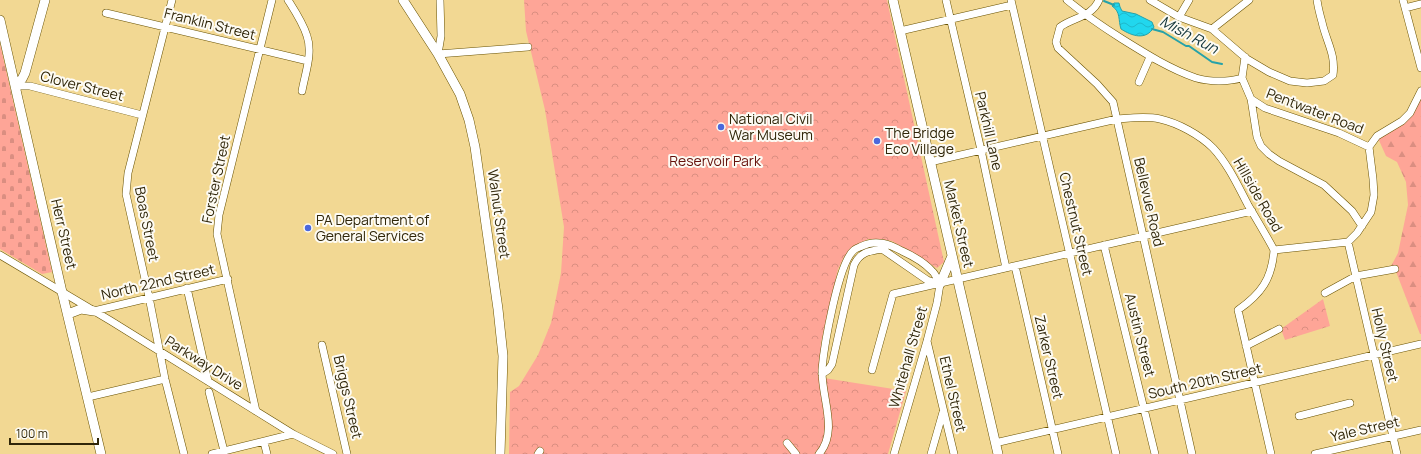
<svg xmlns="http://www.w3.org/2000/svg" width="1421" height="454" font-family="Manrope,sans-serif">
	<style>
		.forest { fill: url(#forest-firs) }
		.cemetery { fill: url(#cemetery-stones) }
		.park { fill: url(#park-crowns) }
		.water { fill: url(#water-waves); stroke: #26a2a9 }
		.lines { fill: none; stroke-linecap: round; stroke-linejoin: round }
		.stream { stroke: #26a2a9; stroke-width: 2 }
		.minor-casing { stroke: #695201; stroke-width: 8 }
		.major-casing { stroke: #695201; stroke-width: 10 }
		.minor { stroke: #fff; stroke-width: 7 }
		.major { stroke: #fff; stroke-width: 9 }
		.poi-dot { fill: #4b68dc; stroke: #fdfbf4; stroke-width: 1.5 }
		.labels { text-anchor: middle; stroke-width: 4; stroke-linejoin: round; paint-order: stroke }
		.street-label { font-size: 14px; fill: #302609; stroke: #fdfbf4 }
		.poi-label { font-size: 14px; fill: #302609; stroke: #fdfbf4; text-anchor: start }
		.park-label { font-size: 14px; fill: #67120c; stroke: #fdfbf4 }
		.water-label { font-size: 15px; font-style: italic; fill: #13353a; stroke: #fdfbf4 }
	</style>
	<defs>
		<pattern id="forest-firs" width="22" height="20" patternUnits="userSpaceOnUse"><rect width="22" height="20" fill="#fea597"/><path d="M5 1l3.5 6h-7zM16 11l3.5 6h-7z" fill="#da8e81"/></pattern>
		<pattern id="cemetery-stones" width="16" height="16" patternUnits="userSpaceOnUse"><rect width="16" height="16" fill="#fea597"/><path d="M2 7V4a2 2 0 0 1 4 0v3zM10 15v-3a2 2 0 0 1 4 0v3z" fill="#da8e81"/></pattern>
		<pattern id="park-crowns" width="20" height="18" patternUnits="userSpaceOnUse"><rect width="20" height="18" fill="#fea597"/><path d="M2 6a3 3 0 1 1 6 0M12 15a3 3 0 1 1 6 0" fill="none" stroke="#da8e81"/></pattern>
		<pattern id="water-waves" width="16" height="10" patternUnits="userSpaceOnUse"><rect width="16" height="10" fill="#21d7ee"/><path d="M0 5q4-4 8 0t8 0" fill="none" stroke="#1eb8cb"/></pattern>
	</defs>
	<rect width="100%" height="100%" fill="#f2d893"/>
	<path class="forest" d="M1421 91V334H1420L1395 269 1389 270 1398 253 1408 205 1406 182 1397 162 1386 156 1377 136 1402 121Z"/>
	<path class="cemetery" d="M0 44 52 272 42 274 0 249Z"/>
	<path class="park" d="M524 0H887L944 262 937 268 892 241 880 239H868L850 249 844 257 838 269 821 343 824 378 906 391 888 454H509L510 392 519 386 538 355 551 323 561 273 564 227 545 110 526 31Z
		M1323 299 1330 326 1285 340 1281 329Z"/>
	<path class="water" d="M1114 3H1119L1120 7 1122 11 1136 14 1152 22 1154 27C1146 41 1132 36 1121 29 1118 20 1121 12 1112 6Z"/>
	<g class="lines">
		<path class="stream" d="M1104 1 1114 5
			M1152 29 1163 32 1186 46H1189L1212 62 1222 64"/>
		<defs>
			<path id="minor" d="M172 0 128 173 126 194 149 297 165 379 184 454
				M288 0C295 11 303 23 307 36 313 53 305 74 302 91
				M440 0 441 36 438 54 528 47
				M946 0 981 150 1006 268
				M1011 0 1116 454
				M1067 0C1085 15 1103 27 1122 39 1146 54 1170 69 1196 78 1210 82 1228 82 1242 78
				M1099 0C1092 17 1074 17 1060 27L1056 42 1058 48 1097 84 1113 102 1192 454
				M1150 0 1179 17 1212 29 1247 59 1269 72 1290 81 1307 83 1324 81 1333 75C1336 54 1326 41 1322 22 1320 15 1318 7 1317 0
				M1403 0 1421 68
				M1405 8 1421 4
				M106 13 308 61
				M1179 17 1189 0
				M1212 29 1249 0
				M900 31 1012 5
				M1245 57 1242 78 1251 99 1257 137 1261 146 1269 154 1279 161 1324 185 1352 211 1362 226
				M1139 82 1150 57
				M15 86H30L142 115
				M1251 99 1265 108 1339 133 1369 147
				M930 162 1117 119C1131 118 1146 116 1160 119 1178 123 1200 135 1213 148 1228 164 1238 186 1248 205 1257 220 1266 235 1274 250
				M1348 242 1397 454
				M1104 245 1155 454
				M1274 250 1348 242 1357 233 1371 212 1374 195 1373 179 1369 147 1377 136 1402 121 1410 113 1421 91
				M0 255 111 321 293 434 333 454
				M1015 266 1058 454
				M187 288 208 381
				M1325 293 1356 276 1395 269
				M94 311 228 279
				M927 341 954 454
				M322 345 347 454
				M1246 346 1279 329
				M872 370 893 294 1252 211
				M822 374 828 370 832 364 854 265C860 252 869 251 882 249L927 280 939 284
				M209 392 224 451
				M88 397 165 379
				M256 411 217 234 219 215 272 0
				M1299 416 1350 403
				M264 442 267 454
				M787 443 796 454
				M995 443 1421 344
				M212 454 293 434
				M538 454 540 451
				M819 454C839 431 821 397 822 369 824 347 838 263 854 250 856 248 860 247 862 246 876 239 889 244 902 251 913 256 924 262 932 271 936 274 937 280 940 284
				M894 454 927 341 937 303 940 284
				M931 454 943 412
				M1271 454 1238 310C1261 294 1272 279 1274 250
				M1315 454 1421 430"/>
			<path id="major" d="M403 0 438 54 460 94 469 120 475 147 498 309 503 356 500 454
				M893 0 998 454
				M0 20 62 292 101 454
				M15 86 22 79 25 73 45 0
				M940 284 952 256
				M68 314 81 309 94 311"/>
		</defs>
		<use href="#minor" class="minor-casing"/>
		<use href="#major" class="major-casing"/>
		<use href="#minor" class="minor"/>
		<use href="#major" class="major"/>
	</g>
	<g class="poi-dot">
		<circle cx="721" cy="127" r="4"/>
		<circle cx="877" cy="141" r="4"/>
		<circle cx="308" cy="228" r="4"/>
	</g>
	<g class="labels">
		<g class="street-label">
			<text transform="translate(210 24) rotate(14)" y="5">Franklin Street</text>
			<text transform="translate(82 86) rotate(14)" y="5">Clover Street</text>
			<text transform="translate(1315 111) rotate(21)" y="5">Pentwater Road</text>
			<text transform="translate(989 131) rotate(77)" y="5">Parkhill Lane</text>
			<text transform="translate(216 179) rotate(-78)" y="5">Forster Street</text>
			<text transform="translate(1258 195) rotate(60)" y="5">Hillside Road</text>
			<text transform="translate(1149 202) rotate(77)" y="5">Bellevue Road</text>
			<text transform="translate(499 214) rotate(82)" y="5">Walnut Street</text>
			<text transform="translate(147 224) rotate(79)" y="5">Boas Street</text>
			<text transform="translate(959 224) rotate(77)" y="5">Market Street</text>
			<text transform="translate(1076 224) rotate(77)" y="5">Chestnut Street</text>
			<text transform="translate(64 234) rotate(77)" y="5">Herr Street</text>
			<text transform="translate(158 282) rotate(-13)" y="5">North 22nd Street</text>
			<text transform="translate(1140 335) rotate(76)" y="5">Austin Street</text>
			<text transform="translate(1385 345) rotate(77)" y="5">Holly Street</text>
			<text transform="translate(908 357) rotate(-74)" y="5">Whitehall Street</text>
			<text transform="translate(1049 357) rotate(77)" y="5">Zarker Street</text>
			<text transform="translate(204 363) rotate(32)" y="5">Parkway Drive</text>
			<text transform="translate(1205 381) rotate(-13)" y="5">South 20th Street</text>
			<text transform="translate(953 394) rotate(77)" y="5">Ethel Street</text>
			<text transform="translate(348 397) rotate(77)" y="5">Briggs Street</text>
			<text transform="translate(1365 429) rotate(-13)" y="5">Yale Street</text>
		</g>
		<g class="poi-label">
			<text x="729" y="124">National Civil<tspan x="729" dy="16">War Museum</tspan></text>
			<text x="885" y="138">The Bridge<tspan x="885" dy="16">Eco Village</tspan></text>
			<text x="316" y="225">PA Department of<tspan x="316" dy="16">General Services</tspan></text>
		</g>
		<g class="park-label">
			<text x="715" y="166">Reservoir Park</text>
		</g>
		<g class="water-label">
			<text transform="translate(1189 35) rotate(28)" y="5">Mish Run</text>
		</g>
	</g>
	<path d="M10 438v6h88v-6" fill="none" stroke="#302609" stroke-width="2"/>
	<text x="16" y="438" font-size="12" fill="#302609" stroke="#fdfbf4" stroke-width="3" paint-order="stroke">100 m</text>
</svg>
